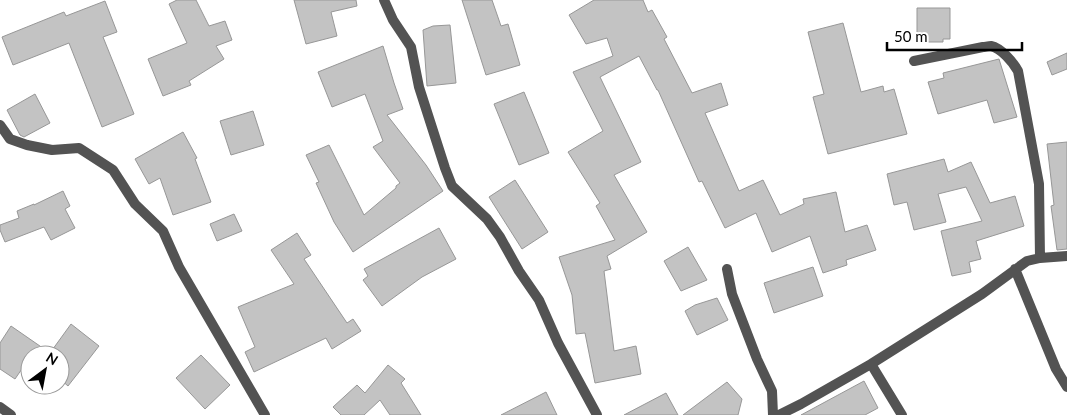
<svg xmlns="http://www.w3.org/2000/svg" width="1067" height="415" font-family="Lato,sans-serif">
	<style>
		.building { fill: #c3c3c3; stroke: #979797 }
		.lines { fill: none; stroke-linecap: round; stroke-linejoin: round }
		.street { stroke: #535353; stroke-width: 10 }
	</style>
	<rect width="100%" height="100%" fill="#fff"/>
	<path class="building" d="M177 0H196L209 26 225 21 232 40 216 46 224 59 189 81 191 85 163 96 148 59 187 43 169 4Z
		M294 0H356L357 6 331 12 337 36 306 44Z
		M462 0H492L501 26 508 24 520 65 486 75Z
		M594 0H643L648 12 652 10 667 37 664 39 692 93 721 83 728 105 705 113 739 191 763 180 780 215 804 204 803 199 836 192 845 232 867 225 876 250 846 260 847 265 823 273 810 236 772 252 756 213 725 228 702 181 699 182 658 90H657L639 56 600 77 641 162 614 175 647 232 607 256 611 269 604 271 614 351 636 346 641 374 595 383 585 333 576 334 572 295 559 257 615 240 596 206 600 203 568 152 603 131 573 72 613 56 607 38 586 44 569 15Z
		M105 1 117 32 103 37 134 114 102 127 69 43 13 65 2 37 64 12 66 16Z
		M917 8H950V39H943V42H923V38H917Z
		M843 23 861 92 883 86 884 92 894 89 907 134 828 154 813 97 824 94 808 32Z
		M450 25 456 83 427 86 423 30 433 26Z
		M383 46 394 83 403 109 387 115 426 165 443 191 353 252 334 222 316 183 319 182 306 155 329 145 364 215 396 188V186L400 183 373 147 383 141 365 94 332 107 318 72Z
		M1067 53V69L1052 75 1047 62Z
		M999 59 1017 117 994 123 987 100 938 114 928 82 944 78 943 73Z
		M524 92 549 153 519 165 494 104Z
		M35 94 50 123 24 137 20 135 7 110Z
		M253 111 264 145 231 155 220 121Z
		M183 132 197 158 195 159 211 202 173 215 160 178 149 184 135 159Z
		M1067 142V249L1057 250 1051 206 1054 205 1047 144Z
		M944 159 948 172 971 162 990 203 1015 196 1024 226 976 241 981 259 969 262 971 272 952 276 941 231 982 221 966 187 938 194 946 222 914 230 907 202 894 205 887 174Z
		M515 180 548 232 522 249 489 197Z
		M63 191 70 206 65 209 75 228 51 240 44 227 5 242 0 230V225L19 218 17 211 34 204V205Z
		M234 214 242 231 217 241 210 224Z
		M439 228 456 259 422 277 382 306 363 280 368 276 364 269Z
		M297 233 311 255 304 259 347 323 353 319 361 331 332 349 326 338 254 372 245 352 255 347 238 307 294 284 271 250Z
		M688 247 707 280 681 291 664 261Z
		M813 267 823 296 774 313 764 283Z
		M717 298 728 320 697 335 685 311 695 305Z
		M71 324 99 346 68 386 60 379V355H30V357L15 379 0 369V343L11 326 50 353Z
		M201 355 230 385 205 409 176 378Z
		M388 365 405 379 401 383 421 415H390L380 400 364 415H341L333 407 357 385 365 393Z
		M864 381 878 408 865 415H801Z
		M727 382 742 399 738 415H683Z
		M546 392 557 415H501Z
		M666 393 678 415H624Z"/>
	<g class="lines">
		<path class="street" d="M384 0 393 20 411 47 419 87 445 168 452 186 487 219 500 237 519 271 539 300 558 343 597 415
			M914 61 983 47C985 47 988 46 991 46 1001 48 1013 62 1018 71L1039 184 1040 258
			M0 125 10 139 27 145 52 150 79 148 113 170 135 204 163 231 179 267 265 415
			M727 269 732 294 757 359 772 391 773 415
			M1015 269 1056 369 1067 387
			M871 364 902 415
			M0 407 11 415
			M779 415 801 404 871 364 982 294 1027 261 1040 258 1067 256"/>
	</g>
	<g transform="translate(45 370) rotate(32)"><circle r="24" fill="#ffffff" stroke="#999999"/>
	<path d="M0-4L9 19L0 12L-9 19Z" fill="#000000"/>
	<text y="-8" font-size="14" font-weight="bold" text-anchor="middle" fill="#000000">N</text>
	</g>
	<path d="M887 42v8h135v-8" fill="none" stroke="#000000" stroke-width="2.5"/>
	<text x="894" y="42" font-size="15" fill="#000000" stroke="#ffffff" stroke-width="4" paint-order="stroke">50 m</text>
</svg>
